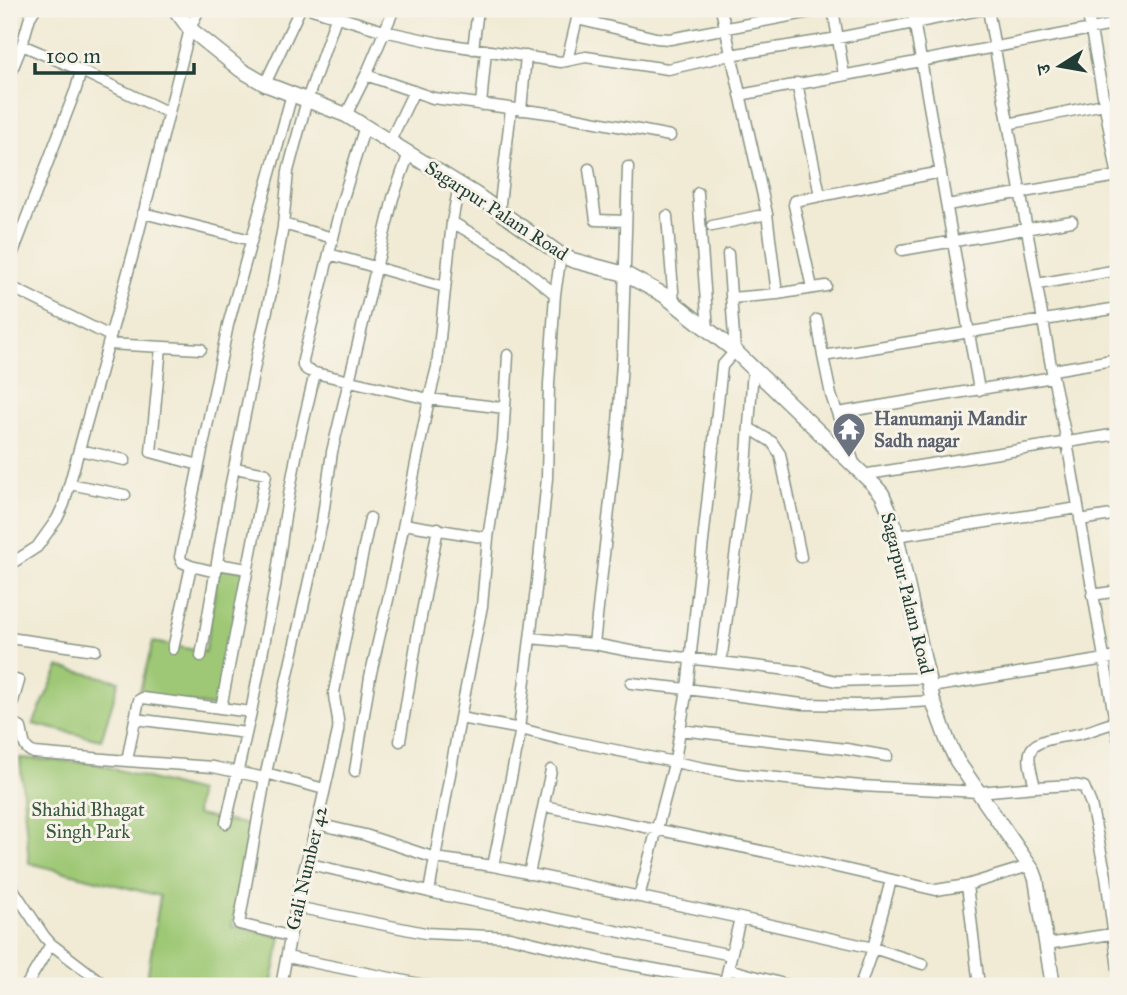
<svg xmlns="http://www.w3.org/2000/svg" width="1127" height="995" font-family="'IM FELL Great Primer','Noto Serif Devanagari',serif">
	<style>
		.green { fill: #9ec874; stroke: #5e8254; stroke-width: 2 }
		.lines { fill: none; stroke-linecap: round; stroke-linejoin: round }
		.street-casing { stroke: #889484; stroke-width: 13 }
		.secondary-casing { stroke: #889484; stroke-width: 17 }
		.street { stroke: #fff; stroke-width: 10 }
		.secondary { stroke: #fff; stroke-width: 14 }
		.labels { text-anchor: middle; stroke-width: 6; stroke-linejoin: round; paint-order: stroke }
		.street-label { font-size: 19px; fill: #1f3d34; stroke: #f7f3e8 }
		.worship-label { font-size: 19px; font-weight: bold; fill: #5b616d; stroke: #f7f3e8; text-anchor: start }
		.park-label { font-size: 19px; fill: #385941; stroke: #f7f3e8 }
	</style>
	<rect width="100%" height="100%" fill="#f7f3e8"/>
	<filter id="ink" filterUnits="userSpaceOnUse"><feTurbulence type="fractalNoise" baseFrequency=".0143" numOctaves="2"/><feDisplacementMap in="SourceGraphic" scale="14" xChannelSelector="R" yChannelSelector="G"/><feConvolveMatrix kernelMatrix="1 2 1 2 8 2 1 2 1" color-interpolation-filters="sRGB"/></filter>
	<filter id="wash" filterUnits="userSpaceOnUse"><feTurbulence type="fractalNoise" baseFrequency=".00686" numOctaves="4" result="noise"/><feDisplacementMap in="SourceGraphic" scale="28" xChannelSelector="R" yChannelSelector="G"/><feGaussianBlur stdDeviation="1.57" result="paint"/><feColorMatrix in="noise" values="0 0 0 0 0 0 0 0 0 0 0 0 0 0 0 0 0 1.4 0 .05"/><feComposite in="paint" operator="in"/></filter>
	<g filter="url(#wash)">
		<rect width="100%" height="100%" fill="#f1ebd5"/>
		<path class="green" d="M219 567 247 571 215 707 139 694 153 642 205 652Z
			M59 667 119 681 101 740 33 724Z
			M20 758 93 763 198 792 196 815 251 825 232 926 281 937 271 986H146L160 896 29 863Z"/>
	</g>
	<g filter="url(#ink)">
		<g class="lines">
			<defs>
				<path id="street" d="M312 9 384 31 439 43 561 62 586 57 668 69 730 55 838 38 984 9
					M579 9 577 19 656 38 670 39 826 9
					M721 9 767 214 777 294
					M833 9 844 75
					M912 9 979 390
					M988 9 1053 377 1067 442 1118 739
					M1087 9 1118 177
					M22 45 73 67 169 113
					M473 49 478 9
					M567 61 577 19
					M366 75 394 9
					M9 77 22 45 30 17 35 9
					M797 83 820 195
					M265 84 300 9
					M740 95 1118 24
					M481 105 486 50
					M521 110 526 56
					M346 115 366 75 433 98 555 114 670 136
					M1008 124 1118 101
					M365 126 341 205 303 360V366L307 370 315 373 429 399 505 408
					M390 141 414 91
					M589 169 596 220 626 221
					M698 193 708 330
					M947 205 1118 176
					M499 212 511 109
					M143 213 251 240
					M667 216 674 303
					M452 222 503 252 555 294
					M283 224 333 238
					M712 226 767 214
					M902 250 1072 221
					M329 254 445 287
					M728 254 735 351 722 366 687 689 802 704 859 705 933 701
					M9 263 76 89 81 71
					M1037 284 1118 270
					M9 286 110 336
					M812 288 794 205 795 201 941 172
					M731 298 777 294 826 286
					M817 320 823 356
					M108 344 201 349
					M161 347 151 452 199 465
					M1053 370 1118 359
					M838 413 1053 377
					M749 428 772 442 780 454 801 557
					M79 450 125 460
					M855 466 831 395 823 356 1118 308
					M862 475 1118 434
					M70 484 125 495
					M1080 520 1118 514
					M404 524 488 538 503 439 508 355
					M896 536 1078 508
					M217 564 248 569
					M9 565 37 547 57 519 64 504 136 243 190 29 199 9
					M216 572 191 566 182 562 180 557 228 325 292 94
					M1092 595 1118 591
					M9 638 95 650
					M530 638 594 644 635 652 797 671 836 681 928 678
					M594 644 617 439 622 362 628 167
					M173 649 191 566
					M201 656 229 493 257 355 272 288 283 227 288 171 307 100 339 9
					M721 662 745 482 753 369
					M9 678 19 681 9 715
					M631 683 687 689 675 760 639 897
					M931 687 1118 657
					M221 708 266 474 235 468
					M251 712 143 698 139 700 138 704 127 761 213 767 265 778
					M460 718 482 606 488 538
					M135 719 246 733
					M9 723 15 724 21 728C24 738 22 749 34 753L127 761
					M519 729 537 581 547 478 549 384 555 294 561 255
					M521 729 560 739 704 768 738 774 787 779 861 786 979 792 1035 787 1073 785 1084 787 1091 804 1106 876 1118 969
					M680 730 846 749 887 756
					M400 741 417 638 438 528
					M355 771 370 677 392 582 429 399 437 367 452 222 459 185
					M266 773 324 789
					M1035 787C1033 777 1026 759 1031 750 1038 737 1069 737 1082 733 1094 730 1106 724 1118 722
					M544 806 819 863 936 890 967 885 1029 866
					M226 823 251 712 275 587 285 516 299 441 315 373
					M317 824 365 835 435 858 429 892 731 955
					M306 863 429 892
					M493 866 521 729 460 718 435 858 493 866 498 867 740 918 724 986
					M529 874 551 770
					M9 883 44 936 51 944 106 986
					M967 885 979 986
					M296 907 425 933 510 937 610 961 725 982
					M740 918 873 948 923 964
					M289 936 239 924 266 773 322 522 332 452 393 198 409 153
					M1047 944 1118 933
					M287 957 430 986
					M728 969 791 986
					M26 986 51 944
					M281 986 300 885 317 824 338 731C340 716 334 707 334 692L370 518
					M860 986 873 948 891 880"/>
				<path id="secondary" d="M175 9 190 29 241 70 265 84 346 115 475 194 561 255 572 260 625 274 664 295 735 351 874 485 882 494 892 517 933 701 948 742 957 761 1033 871 1036 879 1053 986"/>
			</defs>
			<use href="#street" class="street-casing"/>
			<use href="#secondary" class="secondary-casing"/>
			<use href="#street" class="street"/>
			<use href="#secondary" class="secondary"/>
		</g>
	</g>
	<defs>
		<symbol id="temple-pin" viewBox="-11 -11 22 30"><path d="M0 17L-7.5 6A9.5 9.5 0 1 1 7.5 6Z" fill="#6b7280" stroke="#f7f3e8"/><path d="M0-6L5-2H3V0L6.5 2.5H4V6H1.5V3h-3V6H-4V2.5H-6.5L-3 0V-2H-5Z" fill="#fff"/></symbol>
	</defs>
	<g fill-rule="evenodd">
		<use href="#temple-pin" x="830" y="410" width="38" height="52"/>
	</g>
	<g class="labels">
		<g class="street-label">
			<text transform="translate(497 210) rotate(33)" y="7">Sagarpur Palam Road</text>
			<text transform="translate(908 593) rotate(76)" y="7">Sagarpur Palam Road</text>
			<text transform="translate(306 868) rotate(-77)" y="7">Gali Number 42</text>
		</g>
		<g class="worship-label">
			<text x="874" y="425">Hanumanji Mandir<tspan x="874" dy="22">Sadh nagar</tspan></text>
		</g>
		<g class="park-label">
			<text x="88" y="816">Shahid Bhagat<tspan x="88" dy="22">Singh Park</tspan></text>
		</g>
	</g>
	<rect width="1127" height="995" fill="none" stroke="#f7f3e8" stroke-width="35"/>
	<g transform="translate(1060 66) rotate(259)" stroke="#f7f3e8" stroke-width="5" paint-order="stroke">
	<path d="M0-5L12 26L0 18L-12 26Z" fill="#1f3d34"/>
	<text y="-10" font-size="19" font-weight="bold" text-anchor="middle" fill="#1f3d34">उ</text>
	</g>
	<path d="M35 63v10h159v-10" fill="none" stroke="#1f3d34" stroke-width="3.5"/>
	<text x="46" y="63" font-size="21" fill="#1f3d34" stroke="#f7f3e8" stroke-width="5" paint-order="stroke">100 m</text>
</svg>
